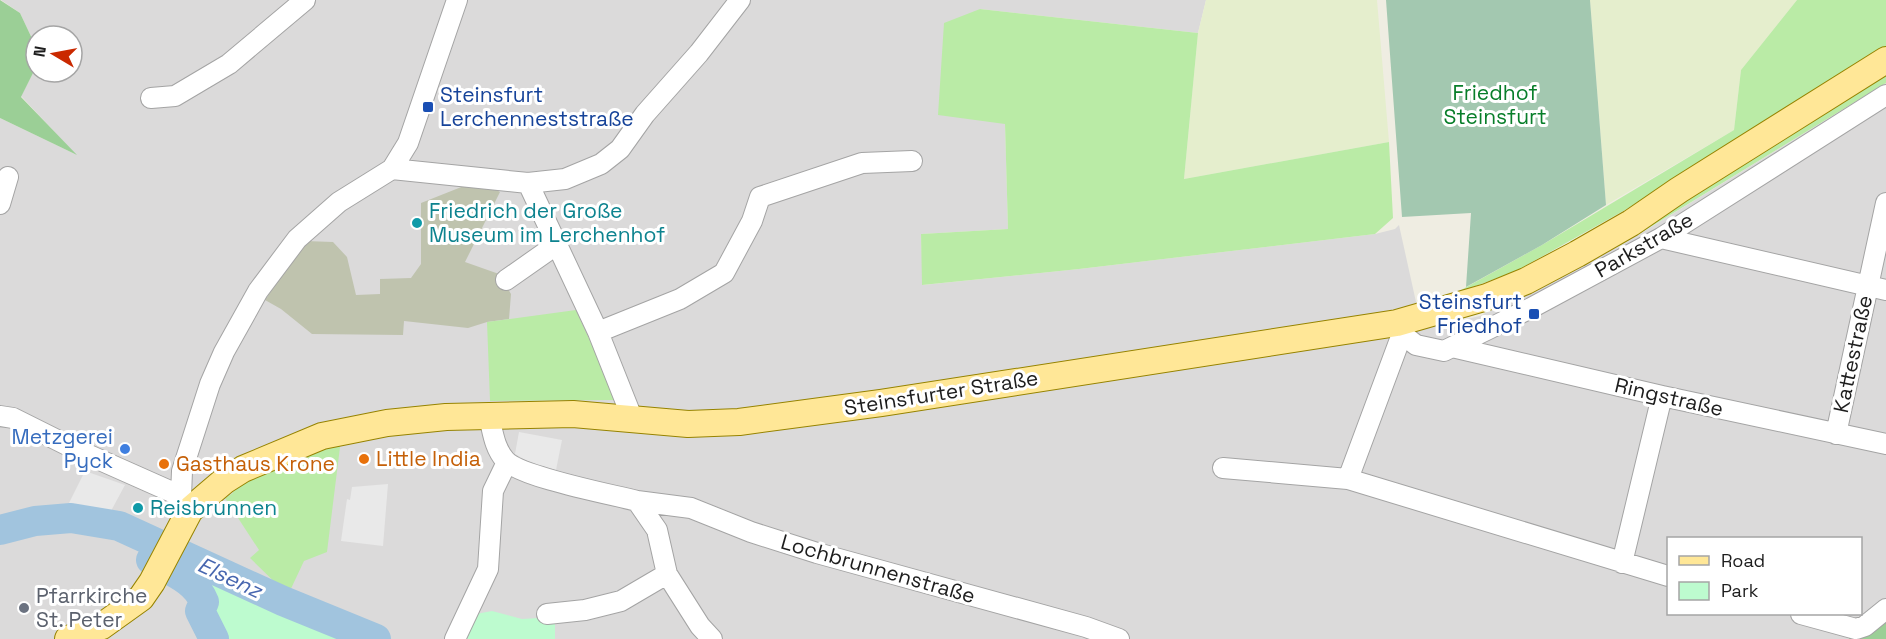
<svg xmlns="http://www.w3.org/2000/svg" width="1886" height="639" font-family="'Space Grotesk',sans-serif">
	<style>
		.residential { fill: #dbdada; fill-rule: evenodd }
		.construction { fill: #bfc3ae }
		.farmland { fill: #e5eecd }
		.grass { fill: #baeba6 }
		.forest { fill: #9bcf96 }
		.cemetery { fill: #a3c8b0 }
		.park { fill: #bdfbcf }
		.parking { fill: #e9e9e9 }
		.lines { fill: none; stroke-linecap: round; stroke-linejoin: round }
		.river { stroke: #a1c4de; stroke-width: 30 }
		.minor-casing { stroke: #a4a4a4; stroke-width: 22 }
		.major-casing { stroke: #968300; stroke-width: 28 }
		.minor { stroke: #fff; stroke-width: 20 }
		.major { stroke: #ffe797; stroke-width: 26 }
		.transit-dot { fill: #1a4fb4; stroke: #fff; stroke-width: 2 }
		.culture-dot { fill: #0f9aa8; stroke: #fff; stroke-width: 2 }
		.shop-dot { fill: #3f7fe0; stroke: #fff; stroke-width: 2 }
		.food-dot { fill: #e8710a; stroke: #fff; stroke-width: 2 }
		.worship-dot { fill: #6b7280; stroke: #fff; stroke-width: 2 }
		.labels { text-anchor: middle; stroke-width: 6; stroke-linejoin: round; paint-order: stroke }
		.park-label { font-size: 21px; fill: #087e2a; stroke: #fff }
		.transit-label { font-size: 21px; fill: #164399; stroke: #fff; text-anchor: start }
		.culture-label { font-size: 21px; fill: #0d838f; stroke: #fff; text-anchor: start }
		.street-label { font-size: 21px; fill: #1d1d1d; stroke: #fff }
		.shop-label { font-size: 21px; fill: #366cbe; stroke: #fff; text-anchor: end }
		.food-label { font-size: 21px; fill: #c56008; stroke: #fff; text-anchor: start }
		.worship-label { font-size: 21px; fill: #5b616d; stroke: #fff; text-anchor: start }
		.water-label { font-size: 22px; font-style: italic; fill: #4766af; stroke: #fff }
	</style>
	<rect width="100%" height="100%" fill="#efede2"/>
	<path class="residential" d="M1 0H1206L1198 33 980 9 1005 124 1008 229 921 234 923 285 1079 269 1375 234 1395 229 1399 225 1422 329 1480 316 1536 284 1620 246 1886 83V615L1849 639H0V118L75 154 21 96 36 67V72H72V36H36V47L20 13ZM1668 538H1860V614H1668Z"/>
	<path class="construction" d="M479 180 500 192 465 262 499 274 511 294 509 319 487 322 468 328 404 321 403 335 312 334 281 309 265 300 305 241 333 242 347 257 356 295 380 294V279L411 278 421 264V203Z"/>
	<path class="farmland" d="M1206 0H1377L1389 142 1184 179 1198 33Z
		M1590 0H1797L1741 70 1734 130 1606 205Z"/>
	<path class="grass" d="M1797 0H1886V47L1625 210 1516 271 1454 294 1542 245 1734 130 1741 70Z
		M980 9 1198 33 1184 179 1389 142 1393 218 1375 234 1079 269 922 285 921 234 1008 229 1005 124 938 115 944 23Z
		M1886 70V83L1621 245 1601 254Z
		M576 310 617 400 490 401 487 322Z
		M341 439 327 552 304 561 288 595 250 558 259 550 225 498 233 493 231 489Z"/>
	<path class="forest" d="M0 0 20 13 36 47V67L21 97 77 155 0 118Z
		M1886 615V639H1849V638Z"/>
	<path class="cemetery" d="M1386 0H1590L1606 205 1542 245 1466 287 1471 213 1402 217Z"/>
	<path class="park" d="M201 569 293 612 364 639H225L201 584Z
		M492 611 522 619 555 617V639H467L476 614Z"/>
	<path class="parking" d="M519 432 562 440 556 470 529 462 515 454Z
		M85 471 125 485 111 511 69 503Z
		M388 484 383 546 341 541 347 499 350 500 352 487Z"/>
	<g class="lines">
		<path class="river" d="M0 530 35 521 71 518 119 526 283 601 376 639
			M151 560C170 571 196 580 204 602L200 611 214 639"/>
		<defs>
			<path id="minor" d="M151 98 175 96 229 64 305 0
				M392 169 528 183 565 179 601 164 620 149 645 114 699 53 740 0
				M528 183 598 332 633 420
				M0 204 8 177
				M1661 238 1886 290
				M506 280 556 245
				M1397 323 1402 334 1416 345 1444 351 1531 308 1661 238 1886 95
				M598 332 680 299 724 273 752 221 760 197 862 163 912 161
				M1452 347 1662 396 1886 444
				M0 416 13 418 73 448 181 496
				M489 417C493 432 494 447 505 460 520 477 610 494 637 501L657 530 667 574 700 626 712 639
				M1836 434 1886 203
				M1223 468 1348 479 1668 576
				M1348 479 1402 334
				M637 501 691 508 751 532 817 553 1086 627 1119 639
				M190 510 181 496 182 471 210 384 224 352 258 291 297 239 339 202 392 169 408 143 457 0
				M1622 563 1662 396
				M547 614 585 610 621 601 667 574
				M1801 614 1856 629 1865 626 1886 609
				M455 639 488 569 493 491 507 462"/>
			<path id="major" d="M68 639 102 626 141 598 152 582 190 510 224 481 243 469 322 436 387 423 446 417 573 414 688 424 739 422 881 403 1397 323 1487 297 1526 281 1577 254 1631 223 1679 190 1886 60"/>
		</defs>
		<use href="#minor" class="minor-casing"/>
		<use href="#major" class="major-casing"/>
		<use href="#minor" class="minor"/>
		<use href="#major" class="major"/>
	</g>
	<g class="transit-dot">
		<rect x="422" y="101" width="12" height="12" rx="3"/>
		<rect x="1528" y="308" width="12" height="12" rx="3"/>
	</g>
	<g class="culture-dot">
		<circle cx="417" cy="223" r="6"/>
		<circle cx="138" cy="508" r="6"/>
	</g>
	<circle class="shop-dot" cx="125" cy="449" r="6"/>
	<g class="food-dot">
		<circle cx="364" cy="459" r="6"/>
		<circle cx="164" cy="464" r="6"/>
	</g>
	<circle class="worship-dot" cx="24" cy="608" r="6"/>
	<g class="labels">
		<g class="park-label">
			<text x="1495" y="100">Friedhof<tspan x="1495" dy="24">Steinsfurt</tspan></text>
		</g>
		<g class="transit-label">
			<text x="440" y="102">Steinsfurt<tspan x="440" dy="24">Lerchenneststraße</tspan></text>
			<text x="1522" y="309" text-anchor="end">Steinsfurt<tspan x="1522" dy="24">Friedhof</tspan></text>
		</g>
		<g class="culture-label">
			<text x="429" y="218">Friedrich der Große<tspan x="429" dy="24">Museum im Lerchenhof</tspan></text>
			<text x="150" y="515">Reisbrunnen</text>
		</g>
		<g class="street-label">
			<text transform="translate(1644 245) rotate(-30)" y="7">Parkstraße</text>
			<text transform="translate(1853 354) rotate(-78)" y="7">Kattestraße</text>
			<text transform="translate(941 393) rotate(-9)" y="7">Steinsfurter Straße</text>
			<text transform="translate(1669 397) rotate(13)" y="7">Ringstraße</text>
			<text transform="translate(878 569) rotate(16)" y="7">Lochbrunnenstraße</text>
		</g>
		<g class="shop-label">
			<text x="113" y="444">Metzgerei<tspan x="113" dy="24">Pyck</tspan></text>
		</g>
		<g class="food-label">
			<text x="376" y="466">Little India</text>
			<text x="176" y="471">Gasthaus Krone</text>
		</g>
		<g class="worship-label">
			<text x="36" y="603">Pfarrkirche<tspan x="36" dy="24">St. Peter</tspan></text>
		</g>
		<g class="water-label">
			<text transform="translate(230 577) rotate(25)" y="8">Elsenz</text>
		</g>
	</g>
	<rect x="1667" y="537" width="195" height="78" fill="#ffffff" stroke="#a5a5a5" stroke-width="1.5"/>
	<rect x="1679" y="556" width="30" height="9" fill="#ffe797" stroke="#a5a5a5" stroke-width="1.5"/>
	<text x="1721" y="567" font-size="18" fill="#1d1d1d">Road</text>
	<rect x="1679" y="582" width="30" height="18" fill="#bdfbcf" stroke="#a5a5a5" stroke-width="1.5"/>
	<text x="1721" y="597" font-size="18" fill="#1d1d1d">Park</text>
	<g transform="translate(54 54) rotate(280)"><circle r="28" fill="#ffffff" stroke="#a5a5a5" stroke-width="1.5"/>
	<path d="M0-4.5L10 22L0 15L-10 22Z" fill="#ca2900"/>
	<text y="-9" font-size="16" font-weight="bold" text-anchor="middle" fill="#1d1d1d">N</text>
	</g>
</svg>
